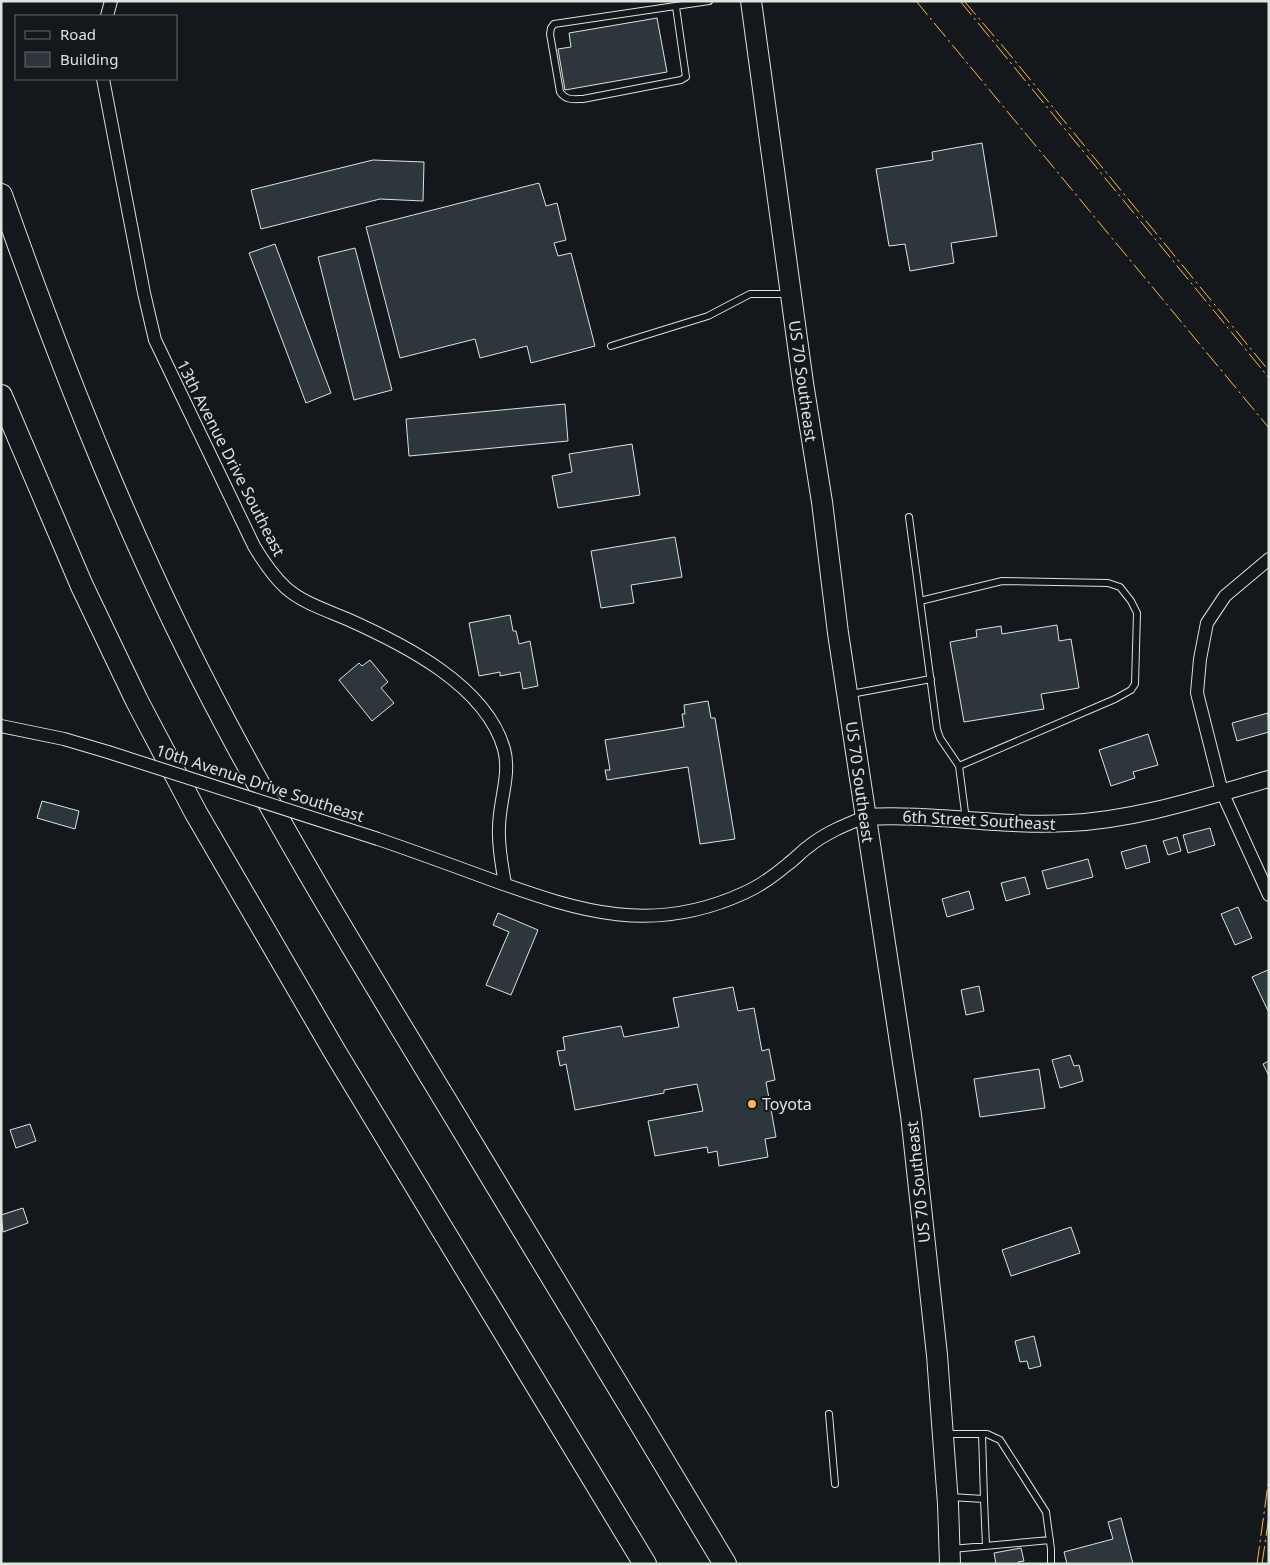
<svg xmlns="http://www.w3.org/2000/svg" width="1270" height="1565" font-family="'Noto Sans',sans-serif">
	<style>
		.building { fill: #2c363c; stroke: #d8e6dc }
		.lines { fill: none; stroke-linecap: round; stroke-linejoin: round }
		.service-casing { stroke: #d8e6dc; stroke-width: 8 }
		.minor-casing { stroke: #d8e6dc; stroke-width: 14 }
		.tertiary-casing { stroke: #d8e6dc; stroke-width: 18 }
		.primary-casing { stroke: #d8e6dc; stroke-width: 22 }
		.motorway-casing { stroke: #d8e6dc; stroke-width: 24 }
		.service { stroke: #14181c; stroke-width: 6 }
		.minor { stroke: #14181c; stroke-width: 12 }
		.tertiary { stroke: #14181c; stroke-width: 16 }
		.primary { stroke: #14181c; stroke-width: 20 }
		.motorway { stroke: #14181c; stroke-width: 22 }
		.minor-bridge-casing { stroke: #d8e6dc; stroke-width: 14; stroke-linecap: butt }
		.minor-bridge { stroke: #14181c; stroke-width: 12 }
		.power { stroke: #ffb74d; stroke-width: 1; stroke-dasharray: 18 4 2.5 4; stroke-linecap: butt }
		.poi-dot { fill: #ffb74d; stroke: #14181c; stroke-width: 2 }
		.labels { text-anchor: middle; stroke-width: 4; stroke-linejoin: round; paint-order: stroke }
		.street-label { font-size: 16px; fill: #d8e6dc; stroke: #14181c }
		.poi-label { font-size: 16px; fill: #d8e6dc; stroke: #14181c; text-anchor: start }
	</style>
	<rect width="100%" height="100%" fill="#14181c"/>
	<path class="building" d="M657 18 667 72 565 90 558 49 571 47 569 33Z
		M982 143 997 236 951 243 954 263 910 271 905 244 889 246 876 169 933 160 932 152Z
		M373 160 424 162 423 201 380 199 261 229 251 190Z
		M539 183 546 206 557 203 566 240 554 243 558 256 571 253 595 346 531 363 527 346 480 358 475 339 400 358 366 227Z
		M275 244 331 393 306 403 249 253Z
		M355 248 392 390 354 400 318 257Z
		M565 404 568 441 409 456 406 419Z
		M632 444 640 495 558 508 552 476 572 472 569 454Z
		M675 537 682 577 631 585 634 603 601 608 591 551Z
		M510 615 513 631H516L519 644 530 641 538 686 523 689 520 672 500 676V672L479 676 469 623Z
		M1057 625 1059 641 1071 639 1079 688 1041 694 1044 709 964 722 950 642 977 637 976 630 1001 626 1002 634Z
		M370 660 388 682 381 688 394 703 372 721 339 680 359 663 362 666Z
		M708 701 711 718H715L735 839 700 844 688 767 607 780 605 770H610L605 740 684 727 682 714H685L684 705Z
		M1268 713 1269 732 1237 741 1232 723Z
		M1148 734 1158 765 1133 772 1135 778 1111 786 1099 750Z
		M42 801 79 811 75 829 37 818Z
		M1210 828 1215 845 1188 853 1183 835Z
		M1177 837 1181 851 1168 855 1163 841Z
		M1146 845 1150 862 1126 869 1121 852Z
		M1088 859 1093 877 1047 889 1042 871Z
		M1025 877 1030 894 1006 901 1001 883Z
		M969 891 974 909 947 917 942 899Z
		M1238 907 1252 938 1235 945 1221 914Z
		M498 913 538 930 511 995 486 985 509 932 493 925Z
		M1268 970 1269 972V1013L1252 977Z
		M979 986 984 1011 966 1015 961 990Z
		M733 987 738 1011 754 1008 762 1051 769 1049 775 1080 766 1082 776 1137 765 1139 768 1157 719 1166 717 1151 708 1153 707 1147 655 1156 648 1121 703 1111 697 1084 664 1090V1093L575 1110 566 1064 560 1066 557 1051 565 1050 563 1037 621 1026 624 1037 679 1027 673 998Z
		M1070 1055 1074 1066 1079 1065 1083 1081 1060 1088 1052 1060Z
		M1269 1061V1076L1263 1064Z
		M1039 1069 1045 1108 980 1117 974 1079Z
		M30 1124 36 1141 16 1148 10 1130Z
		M23 1208 28 1223 3 1232 1 1215Z
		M1071 1227 1080 1253 1011 1276 1002 1250Z
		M1034 1336 1041 1366 1029 1369 1027 1361 1020 1362 1015 1341Z
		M1121 1518 1133 1564H1067L1064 1552 1113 1539 1108 1522Z
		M1021 1548 1024 1561 1018 1562 1019 1564H996L994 1553Z"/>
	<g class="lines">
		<defs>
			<path id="service" d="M676 7 686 77 681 80 583 99C574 99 566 101 560 92L550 34 551 28 554 24 709 1
				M611 346 708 316 750 294H789
				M909 517 937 729 940 738 959 766 966 820
				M920 601 1002 581 1108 583 1120 587 1131 601 1137 613 1135 684 1131 690 1115 699 959 766
				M851 694 931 679
				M829 1414 835 1484
				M945 1434H987L1000 1440 1046 1512 1051 1549V1564
				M982 1434 984 1499
				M950 1497 984 1499 986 1546
				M952 1549 1050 1540"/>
			<path id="minor" d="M107 16 111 1
				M103 79 144 293 155 340 254 546C263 561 273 576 286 588 303 603 326 610 347 619 403 644 486 685 504 749 511 775 499 801 499 828 498 847 502 866 505 884
				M1269 559 1225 596 1207 623 1200 659 1197 693 1222 792 1269 895
				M1 726 64 739 108 752
				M378 839C416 852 454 866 492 880 581 912 653 935 744 893 760 886 775 875 788 864 795 859 801 852 808 847 825 833 845 825 865 817"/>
			<path id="tertiary" d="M865 817C933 813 1001 827 1069 823 1136 820 1205 797 1269 779"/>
			<path id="primary" d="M751 1 803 383 822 502 838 633 911 1115 937 1355 948 1504 950 1564"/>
			<path id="motorway" d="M1 195C65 376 136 556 227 726 295 854 372 979 447 1103 540 1257 633 1410 725 1564
				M1 396 82 586 137 701 196 813 335 1052 645 1564"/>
		</defs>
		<use href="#service" class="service-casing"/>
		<use href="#minor" class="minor-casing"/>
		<use href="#tertiary" class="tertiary-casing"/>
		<use href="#primary" class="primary-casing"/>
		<use href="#motorway" class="motorway-casing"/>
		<use href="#service" class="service"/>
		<use href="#minor" class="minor"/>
		<use href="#tertiary" class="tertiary"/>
		<use href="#primary" class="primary"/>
		<use href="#motorway" class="motorway"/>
		<defs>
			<path id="minor-bridge" d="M108 752 378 839"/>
		</defs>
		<use href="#minor-bridge" class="minor-bridge-casing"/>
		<use href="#minor-bridge" class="minor-bridge"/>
		<path class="power" d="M916 1 1269 428
			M960 1 1269 378
			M964 1 1006 50 1269 371
			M1257 1564 1269 1477
			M1262 1564 1269 1516"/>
	</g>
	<circle class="poi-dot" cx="752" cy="1104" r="5"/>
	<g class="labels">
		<g class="street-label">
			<text transform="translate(803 381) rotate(82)" y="6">US 70 Southeast</text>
			<text transform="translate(231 458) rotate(63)" y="6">13th Avenue Drive Southeast</text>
			<text transform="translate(860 782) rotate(82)" y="6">US 70 Southeast</text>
			<text transform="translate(260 783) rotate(18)" y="6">10th Avenue Drive Southeast</text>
			<text transform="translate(979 820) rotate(3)" y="6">6th Street Southeast</text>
			<text transform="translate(918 1182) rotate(-96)" y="6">US 70 Southeast</text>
		</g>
		<g class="poi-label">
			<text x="762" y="1110">Toyota</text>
		</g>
	</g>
	<rect width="1270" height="1565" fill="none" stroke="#d8e6dc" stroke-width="5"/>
	<rect x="15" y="15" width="162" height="65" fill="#14181c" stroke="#626a69"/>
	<rect x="25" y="31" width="25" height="8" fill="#14181c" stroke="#626a69"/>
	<text x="60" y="40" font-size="15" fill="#d8e6dc">Road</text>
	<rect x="25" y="52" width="25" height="15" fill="#2c363c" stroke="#626a69"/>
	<text x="60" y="65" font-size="15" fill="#d8e6dc">Building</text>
</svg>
